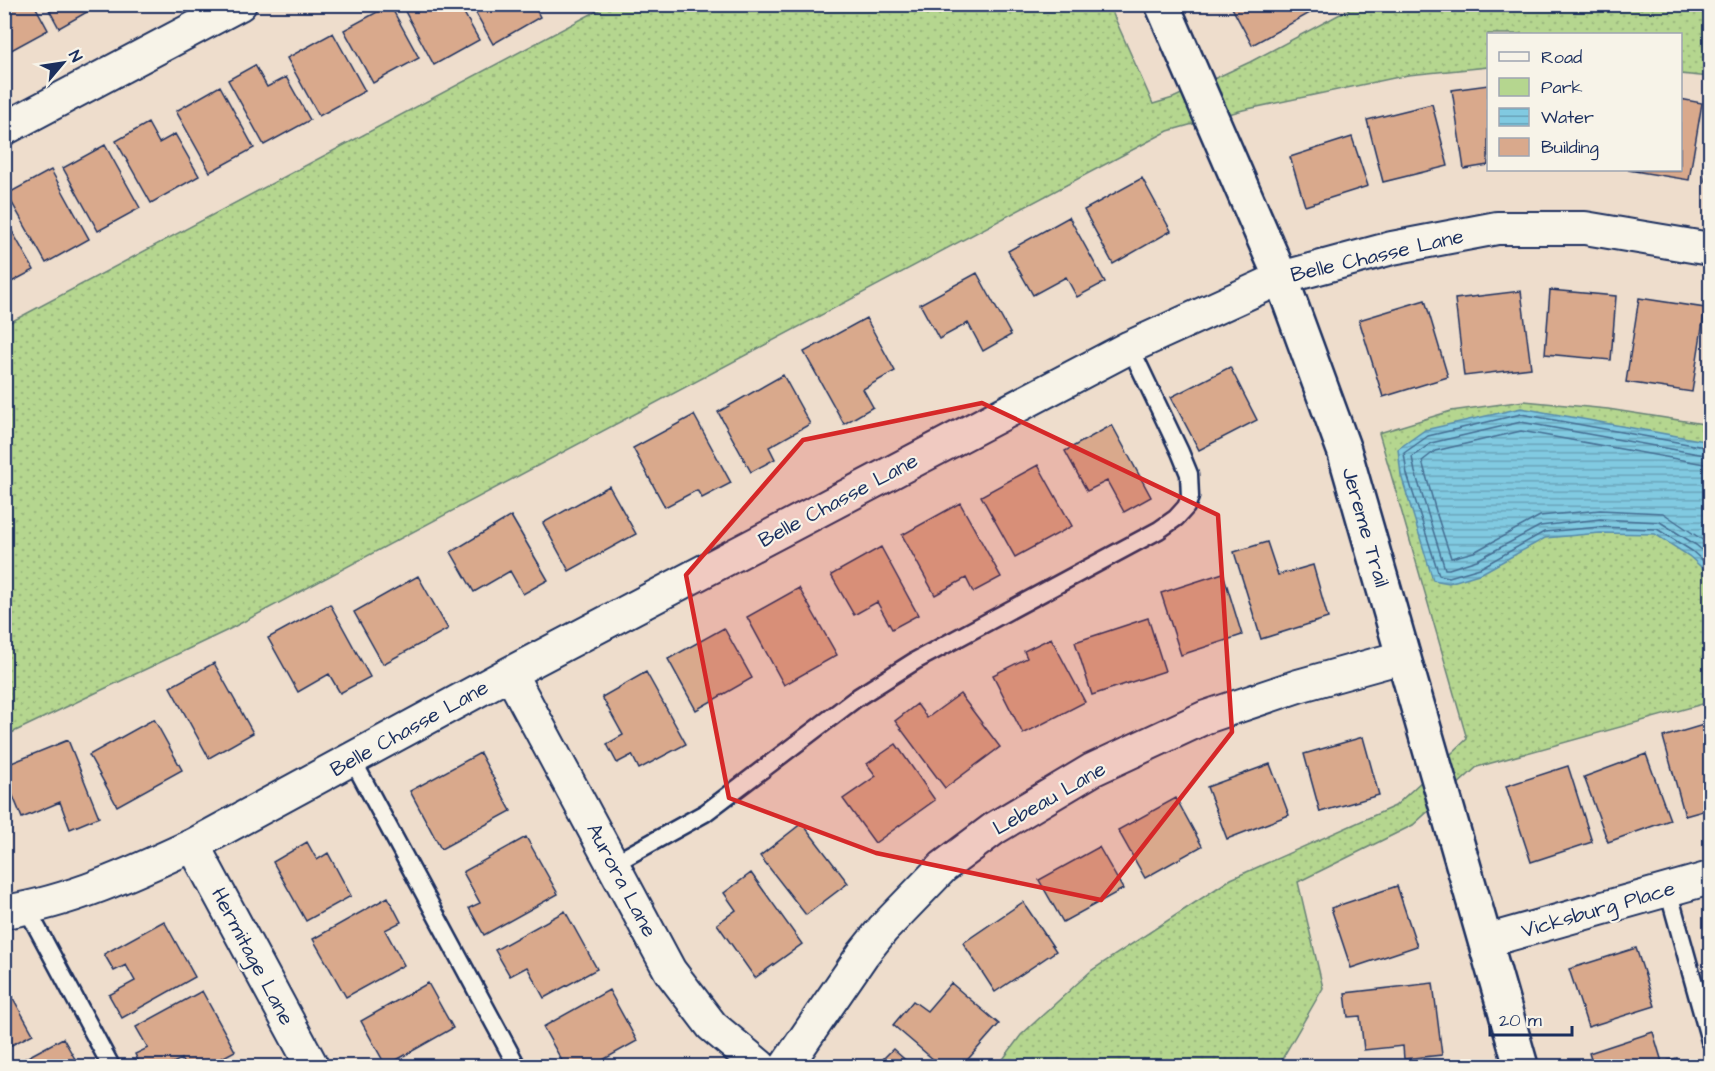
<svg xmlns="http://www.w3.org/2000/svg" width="1715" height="1071" font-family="'Architects Daughter',sans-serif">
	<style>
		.green { fill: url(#green-dots); stroke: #688276; stroke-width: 1.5 }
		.water { fill: url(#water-rules); stroke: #588cad; stroke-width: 1.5 }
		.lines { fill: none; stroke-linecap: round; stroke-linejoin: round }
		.shore { stroke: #446d92; stroke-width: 1.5 }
		.building { fill: #d9a98c; stroke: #1b2f5e; stroke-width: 1.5 }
		.lane-casing { stroke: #1b2f5e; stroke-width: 21 }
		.street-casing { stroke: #1b2f5e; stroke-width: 36 }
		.secondary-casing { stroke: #1b2f5e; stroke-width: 38 }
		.lane { stroke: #f7f3e8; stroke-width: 16 }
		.street { stroke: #f7f3e8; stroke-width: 32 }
		.secondary { stroke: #f7f3e8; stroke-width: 33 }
		.marked { fill: #d62828; fill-opacity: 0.2; stroke: #d62828; stroke-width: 4.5; stroke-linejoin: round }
		.labels { text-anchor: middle; stroke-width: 4.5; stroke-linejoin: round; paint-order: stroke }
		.street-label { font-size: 21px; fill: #1b2f5e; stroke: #f7f3e8 }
	</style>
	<defs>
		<pattern id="green-dots" width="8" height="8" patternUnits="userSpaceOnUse" patternTransform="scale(1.5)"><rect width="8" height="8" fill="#b5d68f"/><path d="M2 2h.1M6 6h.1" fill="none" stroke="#9bb87e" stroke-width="1.8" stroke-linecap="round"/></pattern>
		<pattern id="water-rules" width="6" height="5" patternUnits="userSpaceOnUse" patternTransform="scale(1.5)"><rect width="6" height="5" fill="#81cae1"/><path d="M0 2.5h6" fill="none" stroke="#69a4ba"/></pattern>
	</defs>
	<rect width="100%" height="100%" fill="#edc"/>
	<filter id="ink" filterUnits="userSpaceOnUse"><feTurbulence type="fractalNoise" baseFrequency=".0167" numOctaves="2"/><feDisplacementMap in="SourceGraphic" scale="12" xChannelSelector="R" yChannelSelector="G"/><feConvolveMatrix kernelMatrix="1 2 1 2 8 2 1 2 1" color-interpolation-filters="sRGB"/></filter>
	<g filter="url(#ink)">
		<path class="green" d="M608 5H1109L1153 104 1173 98 1250 62 1357 5H1710V77L1681 74 1680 34H1488V67L1408 75 1243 110 1168 131 226 631 5 736V325Z
			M1524 401 1608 409 1710 425V702L1477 767 1413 825 1298 882 1323 988 1278 1066H998L1021 1035 1092 970 1231 879 1395 806 1467 739 1379 433 1451 411Z"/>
		<path class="water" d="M1521 408 1710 442V575L1689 556 1655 534 1600 533 1545 538 1482 573 1449 583 1433 580 1401 475 1398 449 1425 430Z"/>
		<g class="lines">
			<path class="shore" d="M1710 448 1521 414 1428 436 1404 453 1407 474 1439 575 1449 577 1480 568 1544 532 1600 527 1657 529 1692 551 1710 567
				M1710 456 1521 422 1431 443 1412 457 1415 472 1445 569H1449L1477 560 1540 526 1600 519 1660 522 1696 545 1710 557
				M1710 465 1521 431 1435 451 1422 461 1437 515 1451 558 1474 552 1540 516 1600 510 1663 513 1710 545"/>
		</g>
		<path class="building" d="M4 4H34L48 30 4 54Z
			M46 4H101L59 28Z
			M401 4H459L479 40 434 65Z
			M471 4H533L540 17 493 44Z
			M1230 4H1305L1310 13 1252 45Z
			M390 5 419 58 373 83 344 30Z
			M333 33 365 91 319 116 287 58Z
			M255 65 267 87 286 77 310 120 264 145 228 80Z
			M1488 85V165L1464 169 1452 90Z
			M220 86 254 148 210 172 176 111Z
			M1680 99 1702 103 1689 180 1628 170H1680Z
			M1432 104 1448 166 1383 182 1367 120Z
			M148 123 159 143 175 134 199 176 151 203 116 141Z
			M1352 137 1368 186 1305 206 1290 157Z
			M1710 141V182L1705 181Z
			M105 145 140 208 98 231 63 168Z
			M51 170 89 239 46 263 7 194Z
			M1142 178 1171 231 1113 264 1084 210Z
			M4 217 34 270 4 286Z
			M1069 217 1105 282 1077 297 1066 277 1033 295 1008 251Z
			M977 273 1011 335 983 351 968 323 939 339 920 304Z
			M1550 290 1616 296 1611 360 1545 354Z
			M1521 291 1531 368 1464 376 1455 299Z
			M1639 298 1705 308 1692 392 1626 382Z
			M1425 300 1448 377 1383 397 1359 320Z
			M866 318 895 371 863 389 873 407 844 424 804 352Z
			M1230 367 1257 420 1199 450 1171 397Z
			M783 375 810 424 769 447 775 459 751 472 718 412Z
			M694 415 731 483 702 498 697 490 665 507 633 448Z
			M1112 425 1151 497 1124 512 1107 481 1087 491 1065 451Z
			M1038 465 1072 526 1015 557 981 496Z
			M609 486 636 534 569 571 543 523Z
			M960 503 1001 577 973 592 966 578 935 595 902 535Z
			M511 516 548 580 523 594 510 571 474 592 451 552Z
			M1267 542 1278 575 1313 565 1328 618 1261 639 1234 552Z
			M881 547 918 615 892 629 877 602 854 615 831 575Z
			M1223 573 1242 635 1181 655 1161 593Z
			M418 576 448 629 383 664 354 612Z
			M799 588 837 655 784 685 747 617Z
			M330 604 370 677 340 693 329 674 298 692 268 638Z
			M1148 618 1165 671 1092 695 1075 642Z
			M724 628 752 678 696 710 668 659Z
			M1051 638 1085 702 1023 734 993 675 1027 658 1024 651Z
			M214 663 253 733 209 758 170 687Z
			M646 672 686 744 639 769 632 755 617 763 607 744 623 735 602 697Z
			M960 694 1000 747 945 788 895 721 917 704 927 718Z
			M154 719 182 770 117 806 89 755Z
			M1710 723V809L1685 816 1663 737Z
			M1363 737 1379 795 1320 812 1304 754Z
			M68 740 99 817 70 829 60 802 22 818 4 774V766Z
			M896 744 935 800 875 843 843 799 876 776 867 764Z
			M480 753 511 811 441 849 410 791Z
			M1646 754 1670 820 1608 842 1584 777Z
			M1270 764 1289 815 1227 839 1207 787Z
			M1568 766 1592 842 1531 862 1506 786Z
			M1176 798 1202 846 1145 878 1118 830Z
			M802 823 848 883 806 915 760 856Z
			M526 837 558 894 484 935 469 908 480 903 463 872Z
			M307 842 317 860 328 853 351 896 306 921 273 862Z
			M1099 847 1123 889 1063 922 1039 880Z
			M751 873 802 944 755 978 717 924 736 910 724 893Z
			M1397 886 1417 946 1351 968 1331 908Z
			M388 897 401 922 385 930 404 965 346 997 313 939Z
			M1023 902 1056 951 995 992 963 943Z
			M565 911 597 969 544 998 527 967 510 976 495 950Z
			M164 921 195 977 122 1018 109 995 135 981 126 965 114 971 104 954Z
			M1636 948 1655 1006 1588 1027 1569 969Z
			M4 982 33 1034 4 1049Z
			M428 983 453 1028 386 1066 361 1021Z
			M951 983 999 1024 962 1066H941L893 1025 913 1001 927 1011Z
			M1433 983 1442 1055 1404 1059 1403 1046 1364 1050 1360 1016 1348 1017 1345 993Z
			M609 990 637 1041 592 1066H565L543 1027Z
			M202 991 235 1051 207 1066H185L181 1059 167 1066H141L135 1054 148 1048 136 1027Z
			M1653 1032 1662 1062 1677 1058 1680 1066H1593L1589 1053Z
			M63 1038 79 1066H11Z
			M893 1049 912 1066H876Z"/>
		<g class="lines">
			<defs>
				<path id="lane" d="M352 759 517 1066
					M613 864 705 813 858 697 915 661 1159 530 1176 518 1186 507 1190 497 1189 474 1180 452 1130 347
					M1668 890 1710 1041
					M27 909 111 1066"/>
				<path id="street" d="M4 129 240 4
					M510 673 670 971 712 1026 760 1066
					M193 845 312 1066
					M4 912C70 902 133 873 193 845L510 673 1130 347 1281 278 1392 248 1497 228H1585L1710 249
					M1486 941 1710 878
					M786 1066 863 954 883 929 943 867 995 828 1092 770 1206 717 1298 686 1402 657"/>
				<path id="secondary" d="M1162 4 1281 278 1344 450 1521 1066"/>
			</defs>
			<use href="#lane" class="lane-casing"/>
			<use href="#street" class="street-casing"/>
			<use href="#secondary" class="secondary-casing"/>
			<use href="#lane" class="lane"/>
			<use href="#street" class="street"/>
			<use href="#secondary" class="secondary"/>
		</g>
	</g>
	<path class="marked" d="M982 403 1218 515 1232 732 1101 900 876 853 729 798 686 575 803 440Z"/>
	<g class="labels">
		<g class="street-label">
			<text transform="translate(1377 255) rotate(-13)" y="7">Belle Chasse Lane</text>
			<text transform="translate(838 500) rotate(-28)" y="7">Belle Chasse Lane</text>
			<text transform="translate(1366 527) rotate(74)" y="7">Jereme Trail</text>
			<text transform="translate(409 728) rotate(-29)" y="7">Belle Chasse Lane</text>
			<text transform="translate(1049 798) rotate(-30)" y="7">Lebeau Lane</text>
			<text transform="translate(622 880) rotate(62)" y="7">Aurora Lane</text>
			<text transform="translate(1598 909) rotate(-16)" y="7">Vicksburg Place</text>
			<text transform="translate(253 956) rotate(62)" y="7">Hermitage Lane</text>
		</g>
	</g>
	<rect width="1715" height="1071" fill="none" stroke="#f7f3e8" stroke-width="24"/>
	<rect x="12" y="12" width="1691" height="1047" fill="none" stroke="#1b2f5e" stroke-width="2" filter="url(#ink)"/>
	<rect x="1487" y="33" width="195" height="138" fill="#f7f3e8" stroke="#9fa5b1" stroke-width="1.5"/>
	<rect x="1499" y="52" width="30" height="9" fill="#f7f3e8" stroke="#9fa5b1" stroke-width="1.5"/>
	<text x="1541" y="63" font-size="18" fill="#1b2f5e">Road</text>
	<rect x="1499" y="78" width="30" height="18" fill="#b5d68f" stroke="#9fa5b1" stroke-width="1.5"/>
	<text x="1541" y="93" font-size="18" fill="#1b2f5e">Park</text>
	<rect x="1499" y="108" width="30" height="18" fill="url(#water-rules)" stroke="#9fa5b1" stroke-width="1.5"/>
	<text x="1541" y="123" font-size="18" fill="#1b2f5e">Water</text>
	<rect x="1499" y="138" width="30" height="18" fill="#d9a98c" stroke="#9fa5b1" stroke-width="1.5"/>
	<text x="1541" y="153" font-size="18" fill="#1b2f5e">Building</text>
	<g transform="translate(63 63) rotate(61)" stroke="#f7f3e8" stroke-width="4.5" paint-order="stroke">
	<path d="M0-4.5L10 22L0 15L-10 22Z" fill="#1b2f5e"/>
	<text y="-9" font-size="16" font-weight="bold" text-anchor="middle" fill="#1b2f5e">N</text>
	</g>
	<path d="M1490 1026v9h82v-9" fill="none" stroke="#1b2f5e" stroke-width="3"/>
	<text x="1499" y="1026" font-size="18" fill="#1b2f5e" stroke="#f7f3e8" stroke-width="4.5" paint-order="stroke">20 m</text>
</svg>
